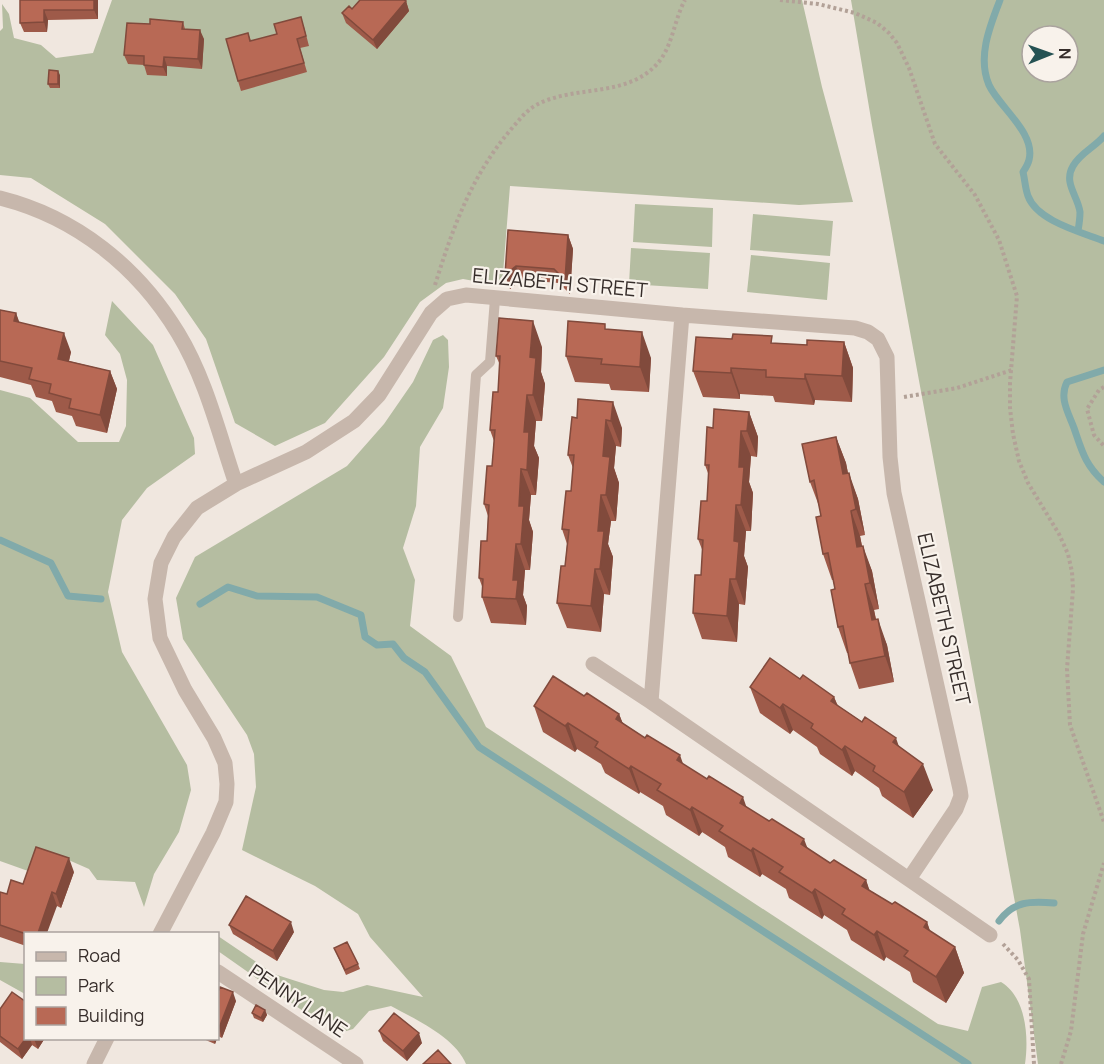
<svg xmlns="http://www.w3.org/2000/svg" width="1104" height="1064" font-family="Manrope,sans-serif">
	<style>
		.green { fill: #b5bda1; fill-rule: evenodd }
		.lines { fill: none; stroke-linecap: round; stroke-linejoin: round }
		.stream { stroke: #81aaaa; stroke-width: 7 }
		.path { stroke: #b2a197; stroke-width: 4; stroke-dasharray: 3 3; stroke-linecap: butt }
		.service { stroke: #c7b7ac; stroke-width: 10 }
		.minor { stroke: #c7b7ac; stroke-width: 15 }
		.wall { fill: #9e5a49 }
		.shaded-wall { fill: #814a3c }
		.building { fill: #b86955; stroke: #814a3c; stroke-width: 1.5 }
		.labels { text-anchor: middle; stroke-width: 4.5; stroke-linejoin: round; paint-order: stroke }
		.street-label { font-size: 20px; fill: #362d2a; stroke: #f8f2eb }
	</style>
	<rect width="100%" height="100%" fill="#f0e7df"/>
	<path class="green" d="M112 0H802L822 87 853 202 799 205 510 186 502 286 463 279 446 283 420 302 384 357 325 423 275 446 235 423 206 339 175 294 105 224 31 178 0 175V31L3 28 2 4 9 14 14 38 41 45 56 58 93 53Z
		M851 0H1104V1064H1038L1020 930 872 125ZM1032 36H1068V72H1032Z
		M635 204 713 208 712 247 633 242Z
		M753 214 833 221 830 256 750 250Z
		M631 248 710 253 708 289 629 284Z
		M751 255 830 263 827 300 747 292Z
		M112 301 153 345 194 438 195 454 147 488 122 520 108 592 122 652 187 765 191 790 179 832 154 874 144 907 135 882 97 880 89 869 48 851 28 871 0 861V390L30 398 78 442H119L126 426 127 380 120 354 105 335Z
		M443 335 448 340 449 367 443 408 420 447 416 506 403 548 415 580 410 626 451 656 486 727 938 1024 968 1031 982 987 1001 982C1026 997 1029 1037 1025 1064H466C456 1038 415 1019 391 1006L369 1011 353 1029 343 1032 313 1018 218 951V936L274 974 324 990 343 992 367 985 423 997 370 937 358 914 315 886 242 850 256 787 254 754 247 735 183 639 176 598 195 557 347 466 384 424 413 382 433 340Z
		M0 962 25 964V994L0 980Z"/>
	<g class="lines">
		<path class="stream" d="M1000 0C990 26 977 57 989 85 999 107 1036 133 1029 160 1028 164 1025 169 1023 172 1025 180 1025 188 1028 196 1037 221 1081 232 1104 241
			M1078 231C1079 225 1080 218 1080 212 1078 196 1063 183 1073 166 1080 153 1095 147 1104 136
			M1104 370 1067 382C1059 398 1068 412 1074 428 1082 451 1085 465 1104 482
			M0 540 51 563 68 596 101 599
			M200 604 228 587 257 596 317 597 361 615 365 637 377 645 393 644 404 658 425 672 479 747 968 1064
			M999 921C1014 901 1030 901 1054 903"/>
		<path class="path" d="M780 0 818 4 855 13 877 23 889 33 897 43 909 68 935 144 975 195 999 240 1017 296 1010 383V408L1013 434 1019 461 1028 483 1059 534 1068 554 1072 572 1073 589 1067 669 1070 725 1104 822
			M435 285C453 227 472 174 513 127 520 119 526 111 536 105 575 84 632 99 661 59 673 42 675 18 685 0
			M1104 387 1099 390 1087 409 1094 435 1104 446
			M904 397 957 388 1012 370
			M1003 944 1018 960 1029 979 1034 1064
			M1061 1064 1071 1031 1083 934 1104 863"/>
		<path class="service" d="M458 617 476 375 490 362 495 299"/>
		<path class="minor" d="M0 198C76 217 138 267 178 333 206 379 219 434 236 484
			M593 664 651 702 990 935
			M651 702 682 315 855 328 868 332 878 339 887 357 890 457 894 493 960 789 961 796 956 809 909 879
			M160 934 213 833 226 802 227 784 225 763 214 738 185 690 160 638 155 599 161 563 174 537 197 508 236 484 306 452 354 421 379 395 431 313 447 299 466 295 682 315
			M218 972 356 1064
			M94 1064 107 1038"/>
	</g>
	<path class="wall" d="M20 0H98V19L48 20 47 32H24L20 23Z
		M406 1 409 11 377 49 346 23 342 13 352 9Z
		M183 22 185 29 204 39 202 69 167 66V76L147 75 144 65 128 64 124 55 150 24Z
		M304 27 309 46 300 48 307 72 241 91 238 81 248 33 251 41Z
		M60 75V88H50L48 84Z
		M508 230 568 235 573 249 570 294 559 283 521 280 510 289Z
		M0 310 16 313 19 323 71 352 69 361 110 371 117 389 107 433 76 426 72 416 56 412 52 401 36 397 31 385 0 377Z
		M607 329 651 358 649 392 611 390 609 384 575 382 566 356Z
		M844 342 853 368 852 402 815 400 814 405 775 402 773 396 740 394V399L703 397 693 371 774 343 807 345Z
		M542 347 541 372 545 384 542 421H536L534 446 539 458 536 495H531L529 520 533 532 530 570H525L523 595 527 606 526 625 491 623 482 597 483 589 479 578 487 541 488 516 484 504 492 466 494 441 490 430 498 392 500 365 496 356Z
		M578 399 622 428 621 447 616 446 614 468 619 483 616 521H611L608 544 613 557 610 595 604 594 601 632 567 628 557 603 565 566 567 544 562 529 571 491 573 468 568 455 577 418Z
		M749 412 758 437 757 457 751 456 749 482 753 493 751 531H746L744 556 748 567 745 605 739 604 737 642 702 639 693 613 701 575 703 552 698 539 707 501 709 476 705 465 713 428Z
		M836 437 846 463 848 473 858 499 865 535 860 536 862 546 872 571 879 609 874 610 876 619 887 645 894 682 859 689 850 663 848 653H847L838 627 835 589 833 580H832L823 554 821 516 819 506 810 482Z
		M800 679 834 697 838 706 899 746 933 790 913 818 882 796 879 788 855 771 852 776 820 754 817 747 793 730 790 734 760 713 750 687Z
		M584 696 619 714 623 724 807 848 830 863 866 880 869 890 892 904 927 922 930 932 955 947 964 973 946 1003 913 982 910 972 886 957 884 961 851 940 847 930 824 915 822 919 789 898 786 889 762 874 760 877 728 857 725 847 702 832 699 836 666 815 663 806 640 792 639 794 605 773 601 764 577 749 575 752 543 732 534 706Z
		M74 872 61 908 57 906 26 933V946L0 937V892L7 894 23 884Z
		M229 925 294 932 277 961 233 934Z
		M334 948 358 964 360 969 346 975Z
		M218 990 236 1001 222 1038 218 1036 215 1044 201 1038H218Z
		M0 1009 26 1038H45L38 1049 32 1045 22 1059 0 1042Z
		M265 1010 267 1015 263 1022 254 1018 252 1013Z
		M379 1031 422 1043 407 1061 383 1041Z"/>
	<path class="shaded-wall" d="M94 0H98V19L94 10Z
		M406 1 409 11 377 49 373 40Z
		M44 10 48 20 47 32 44 22Z
		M200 30 204 39 202 69 198 59Z
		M164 57 167 66V76L163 67Z
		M58 71 60 75V88L58 84Z
		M568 235 573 249 570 294 565 280Z
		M516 266 521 280 510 289 505 275Z
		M16 313 23 332 14 321Z
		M533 321 542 347 541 372 545 384 542 421 533 395 530 357Z
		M642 332 651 358 649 392 640 367Z
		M64 333 71 352 65 377 58 359Z
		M844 342 853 368 852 402 842 376Z
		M731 368 740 394V399L731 373Z
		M110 371 117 389 107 433 100 415Z
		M805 374 815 400 814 405 805 379Z
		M527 395 536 421 534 446 539 458 536 495 527 470 524 432Z
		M613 402 622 428 621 447 611 421Z
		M749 412 758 437 757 457 747 431Z
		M606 420 616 446 614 468 619 483 616 521 606 495 603 456Z
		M741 431 751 456 749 482 753 493 751 531 741 505 739 467Z
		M836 437 846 463 853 500 843 474Z
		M521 469 531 495 529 520 533 532 530 570 521 544 519 506Z
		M849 473 858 499 865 535 856 509Z
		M601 495 611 521 608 544 613 557 610 595 600 569 598 531Z
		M736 505 746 531 744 556 748 567 745 605 736 579 734 541Z
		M851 511 860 536 867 572 857 547Z
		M516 544 525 570 523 595 527 606 526 625 516 599 513 580Z
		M863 546 872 571 879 609 870 583Z
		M595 569 604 594 601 632 591 606Z
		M730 579 739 604 737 642 727 616Z
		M865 584 874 610 881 646 872 620Z
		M878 619 887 645 894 682 885 656Z
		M834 697 844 722 831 701Z
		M783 704 793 730 790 734 780 708Z
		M619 714 629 739 616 719Z
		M568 723 577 749 575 752 565 726Z
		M896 738 905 764 893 742Z
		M845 746 855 771 852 776 842 750Z
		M680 755 689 781 677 760Z
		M923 764 933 790 913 818 904 792Z
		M631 766 640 792 639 794 629 769Z
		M743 797 752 823 740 803Z
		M692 807 702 832 699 836 690 810Z
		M804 839 814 865 801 844Z
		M753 848 762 874 760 877 751 851Z
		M69 858 74 872 61 908 56 894Z
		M866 880 875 906 862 886Z
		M815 889 824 915 822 919 812 893Z
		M52 892 57 906 47 933H38Z
		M291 922 294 932 277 961 273 951Z
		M927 922 936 948 924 927Z
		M877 931 886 957 884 961 874 935Z
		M955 947 964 973 946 1003 936 977Z
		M233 992 236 1001 222 1038 219 1028Z
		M265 1010 267 1015 263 1022 261 1018Z
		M419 1033 422 1043 407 1061 403 1051Z
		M218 1034V1036L215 1044 213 1038H218Z
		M26 1038H30L32 1045 22 1059 18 1049Z
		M35 1038H45L38 1049 34 1039Z"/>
	<path class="building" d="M20 0H94V10H44V22L20 23Z
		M360 0H404L406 1 373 40 342 13 349 6 352 9Z
		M301 17 306 36 297 39 304 63 238 81 226 39 248 33 250 41 277 34 274 24Z
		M150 19 183 22 182 29 200 30 198 59 164 57 163 67 144 65V56L124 55 127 23 150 24Z
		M49 70 58 71V84H48Z
		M508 230 568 235 565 280 554 269 516 266 505 275Z
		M0 310 16 313 14 321 64 333 58 359 110 371 100 415 69 408 71 399 49 393 51 384 29 379 32 368 0 361Z
		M499 318 533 321 530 357 536 358 533 395H527L524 432H529L527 470 521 469 519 506H524L521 544H516L513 580H518L516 599 482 597 483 579 479 578 481 541H487L489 505 484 504 487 466H492L495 430H490L493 392H498L500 356H496Z
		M568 321 605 324V329L642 332 640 367 601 364 602 359 566 356Z
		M733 334 772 336 771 343 807 345V340L844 342 842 376 805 374V379L766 377V370L731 368V373L693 371 696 337 732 339Z
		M578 399 613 402 611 421 606 420 603 456 610 457 606 495H601L598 531H604L600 569H595L591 606 557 603 561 566H565L569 530 562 529 566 491H571L574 455H568L572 417 577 418Z
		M714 409 749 412 747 431H741L739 467H744L741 505H736L734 541 739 542 736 579H730L727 616 693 613 695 575H701L703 540 698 539 701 501H707L709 465H705L707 427 713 428Z
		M836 437 843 474 849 473 856 509 851 511 857 547 863 546 870 583 865 584 872 620 878 619 885 656 850 663 843 626 838 627 831 590 835 589 828 553 823 554 816 517 821 516 814 480 810 482 802 444Z
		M770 658 800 679 803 675 834 697 831 701 862 722 865 717 896 738 893 742 923 764 904 792 873 771 875 766 845 746 842 750 811 728 813 724 783 704 780 708 750 687Z
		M553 676 584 696 587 693 619 714 616 719 645 738 647 735 680 755 677 760 707 779 709 776 743 797 740 803 769 821 772 819 804 839 801 844 830 863 834 860 866 880 862 886 892 904 895 902 927 922 924 927 955 947 936 977 904 956 908 951 877 931 874 935 842 914 845 909 815 889 812 893 779 872 783 867 753 848 751 851 719 831 723 826 692 807 690 810 657 790 661 784 631 766 629 769 595 747 598 742 568 723 565 726 534 706Z
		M36 847 69 858 56 894 52 892 38 933 26 934 0 925V892L7 894 11 880 23 884Z
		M246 896 291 922 273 951 229 925Z
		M347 942 358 964 345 970 334 948Z
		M220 987 233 992 219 1028H218V990H219Z
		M12 992 26 1002V1038L18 1049 0 1036V1009Z
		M256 1005 265 1010 261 1018 252 1013Z
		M394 1013 419 1033 403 1051 379 1031Z
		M438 1050 451 1064H423Z"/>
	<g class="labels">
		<g class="street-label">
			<text transform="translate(560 283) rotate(5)" y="7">ELIZABETH STREET</text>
			<text transform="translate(944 619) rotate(77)" y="7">ELIZABETH STREET</text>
			<text transform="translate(298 1001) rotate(34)" y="7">PENNY LANE</text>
		</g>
	</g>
	<rect x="24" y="932" width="195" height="108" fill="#f8f2eb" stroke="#aaa39e" stroke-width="1.5"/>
	<rect x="36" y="952" width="30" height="9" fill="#c7b7ac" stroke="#aaa39e" stroke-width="1.5"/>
	<text x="78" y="962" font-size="18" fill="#362d2a">Road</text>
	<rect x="36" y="977" width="30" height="18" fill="#b5bda1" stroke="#aaa39e" stroke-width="1.5"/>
	<text x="78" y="992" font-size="18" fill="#362d2a">Park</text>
	<rect x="36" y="1007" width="30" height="18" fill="#b86955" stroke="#aaa39e" stroke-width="1.5"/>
	<text x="78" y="1022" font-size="18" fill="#362d2a">Building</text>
	<g transform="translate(1050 54) rotate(89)"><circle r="28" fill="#f8f2eb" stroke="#aaa39e" stroke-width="1.5"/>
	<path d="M0-4.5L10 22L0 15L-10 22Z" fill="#255253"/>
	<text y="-9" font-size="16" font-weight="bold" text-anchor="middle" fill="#362d2a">N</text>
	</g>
</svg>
